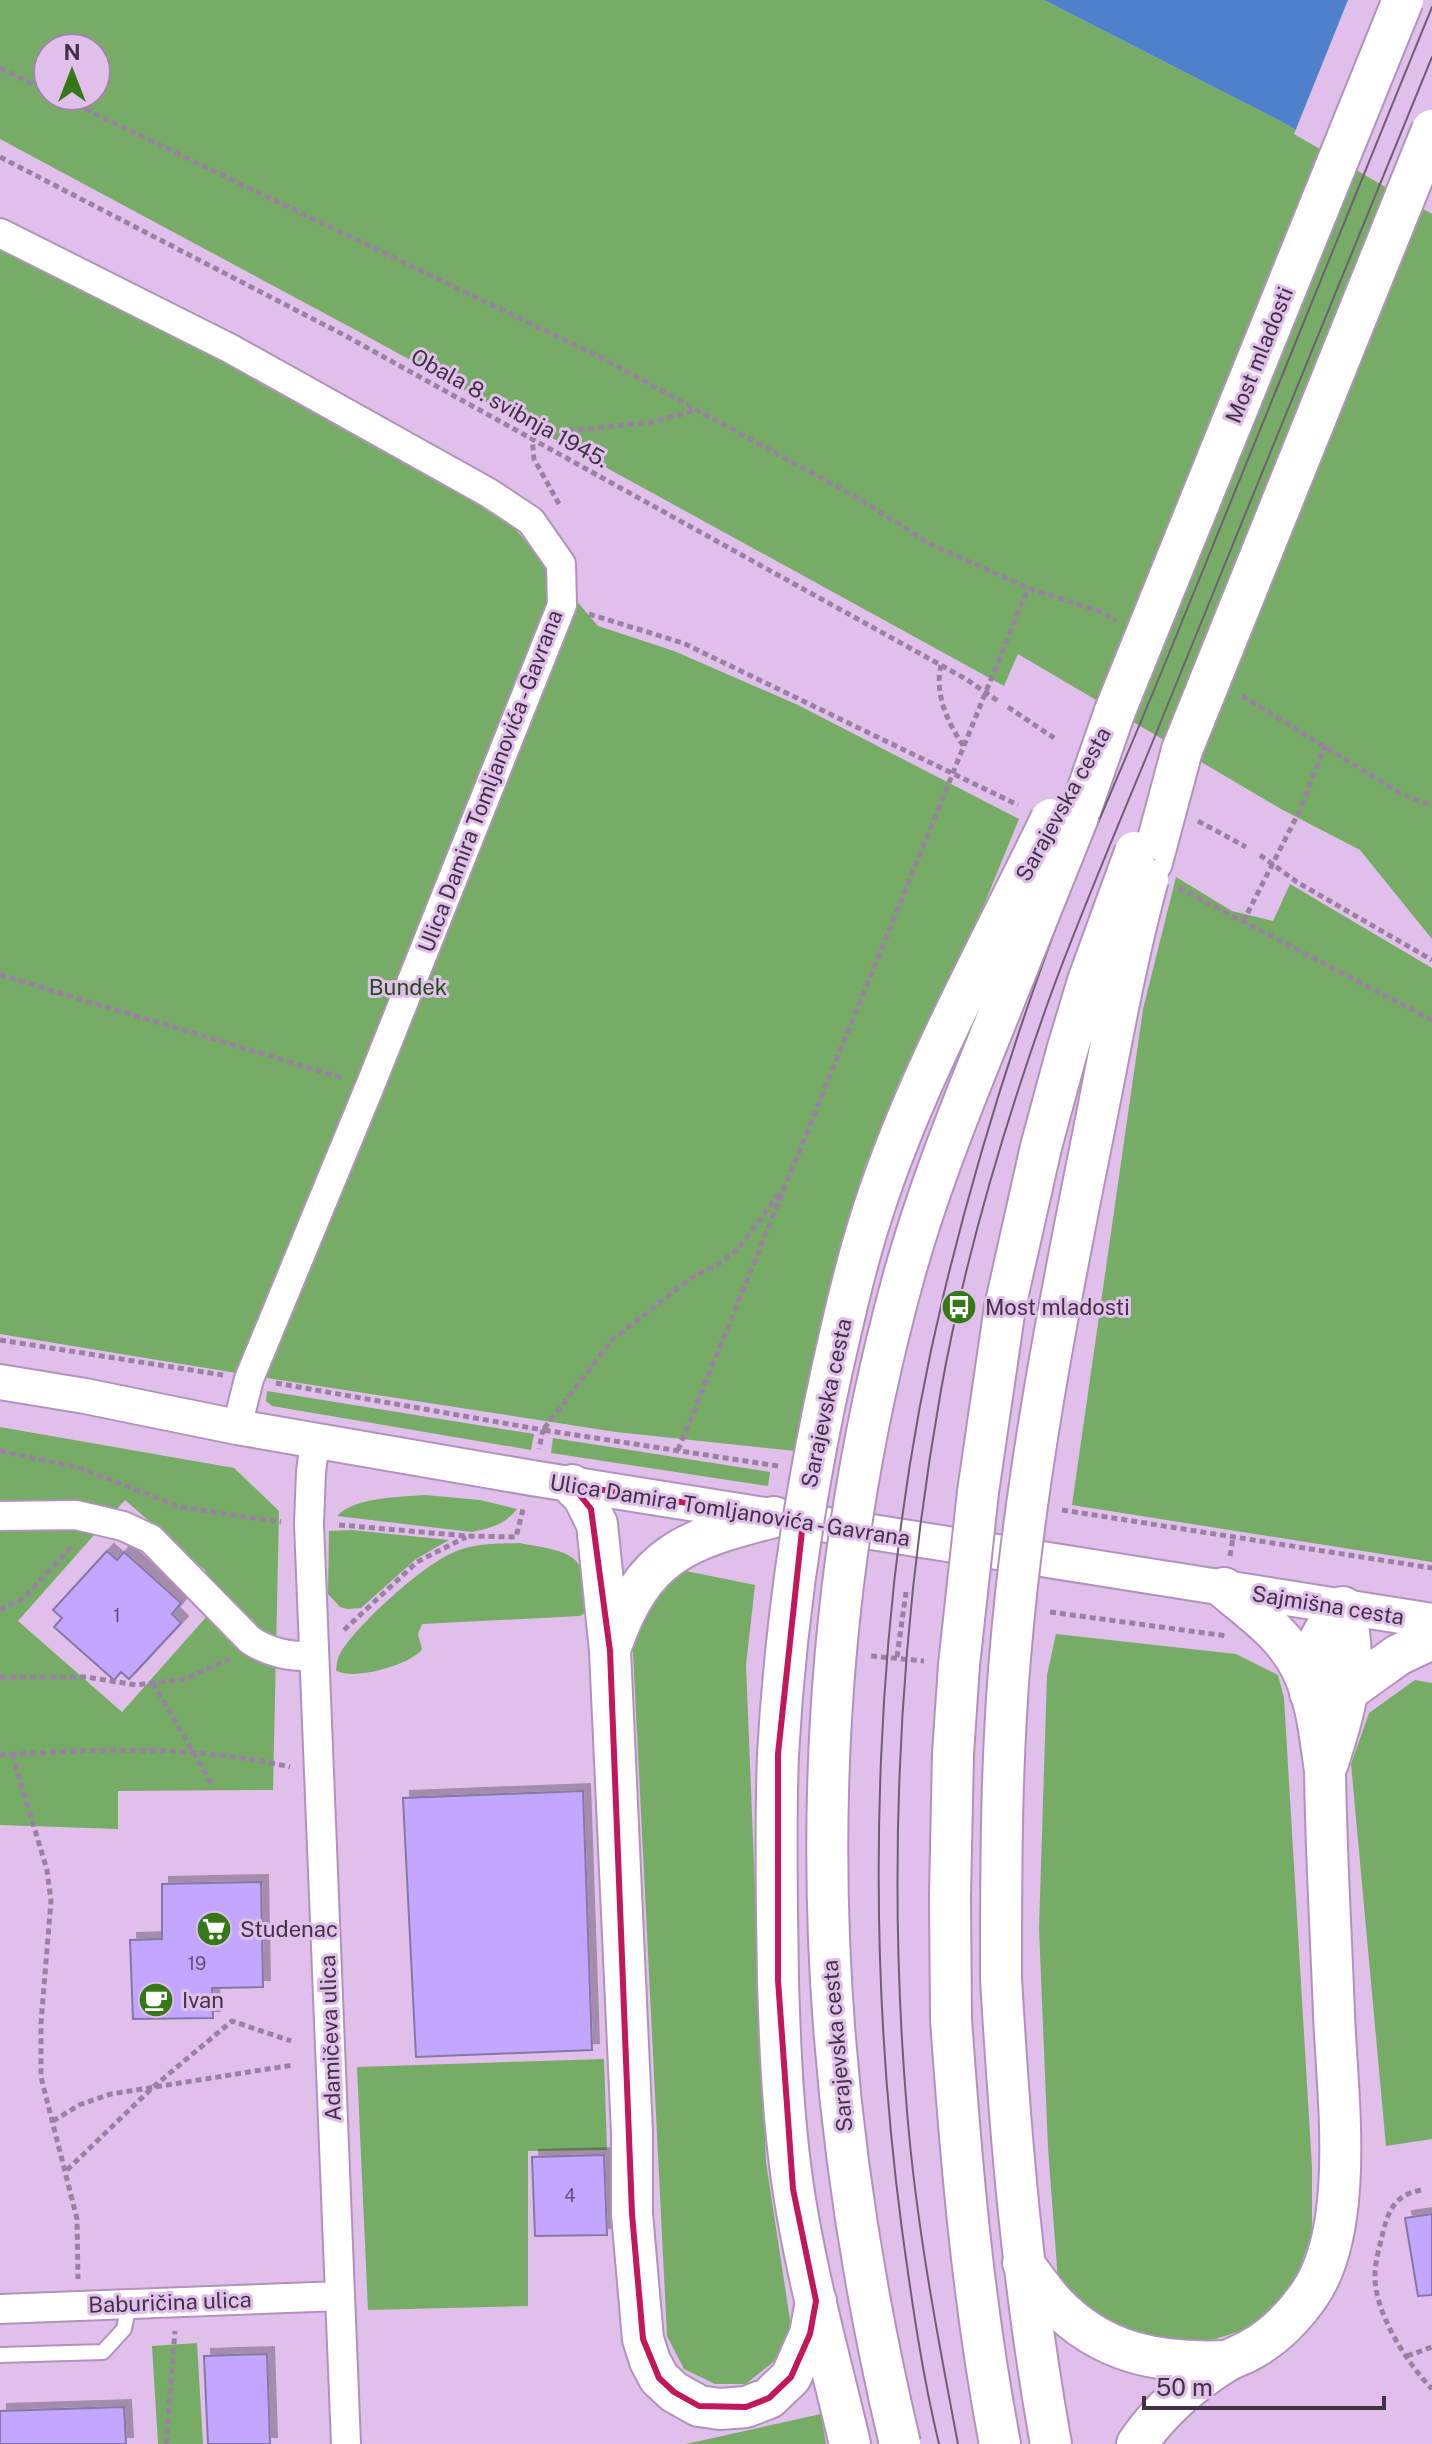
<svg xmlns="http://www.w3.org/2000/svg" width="1432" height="2444" font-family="'Public Sans',sans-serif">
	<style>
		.green { fill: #77ac67; fill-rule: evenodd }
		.water { fill: #4f80cb }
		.pier { fill: #e0bfea }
		.building { fill: #c3a6ff; stroke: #8678a5; stroke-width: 2; filter: url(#shadow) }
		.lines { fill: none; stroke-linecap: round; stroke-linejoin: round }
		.service-casing { stroke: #b292bc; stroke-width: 18 }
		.minor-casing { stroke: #b292bc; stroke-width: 32 }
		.tertiary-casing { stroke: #b292bc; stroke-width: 38 }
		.secondary-casing { stroke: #b292bc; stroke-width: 44 }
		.path { stroke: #9a81a1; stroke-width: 5; stroke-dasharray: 6 4; stroke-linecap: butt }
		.service { stroke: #fff; stroke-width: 14 }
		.minor { stroke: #fff; stroke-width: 28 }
		.tertiary { stroke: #fff; stroke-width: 34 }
		.secondary { stroke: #fff; stroke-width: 40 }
		.tram { stroke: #715d76; stroke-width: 2 }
		.secondary-bridge-casing { stroke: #b292bc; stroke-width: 44; stroke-linecap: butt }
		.secondary-bridge { stroke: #fff; stroke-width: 40 }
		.marked { fill: none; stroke: #c2185b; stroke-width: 6; stroke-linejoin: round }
		.labels { text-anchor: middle; stroke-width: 6; stroke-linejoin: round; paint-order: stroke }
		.number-label { font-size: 18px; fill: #625074 }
		.street-label { font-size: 22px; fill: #413345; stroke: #e0bfea }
		.park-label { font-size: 22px; fill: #264d17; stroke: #e0bfea }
		.poi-label { font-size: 22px; fill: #413345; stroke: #e0bfea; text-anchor: start }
	</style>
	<defs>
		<filter id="shadow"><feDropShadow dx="7" dy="-7" stdDeviation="0" flood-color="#0004"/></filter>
	</defs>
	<rect width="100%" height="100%" fill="#e0bfea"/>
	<path class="green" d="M0 0H1044L1284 123 1432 210V939L1360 850 1281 809 1018 654 1004 686 352 328 0 139ZM48 48H96V96H48Z
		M0 244 142 313 505 517 598 626 674 651 798 705 1019 819 946 998 902 1075 865 1166 844 1235 814 1358 795 1451 616 1432 267 1378 0 1334Z
		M1176 877 1232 911 1273 921 1290 884 1432 968V1562L1072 1505 1143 1009Z
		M267 1391 534 1434 531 1450 272 1406 266 1401Z
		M0 1427 234 1468 279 1511 273 1790 118 1791V1829L0 1825ZM125 1500 206 1571 186 1595 208 1615 122 1712 18 1621Z
		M553 1438 770 1472 768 1486 551 1453Z
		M425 1495 480 1500 517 1509C504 1525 491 1528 472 1532L337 1516C354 1497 401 1497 425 1495Z
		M352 1530 449 1540 416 1559 361 1608 347 1609 340 1607 328 1594 329 1531Z
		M520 1543C571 1553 588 1551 588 1611L580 1616 422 1624 418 1634 422 1649C413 1664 351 1682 336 1670 337 1664 337 1658 341 1652 359 1623 421 1567 452 1553 474 1543 496 1544 520 1543Z
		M681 1570 755 1585 746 1665 766 2162 792 2333 773 2362 746 2384H715L684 2369 667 2336 632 1632 650 1598Z
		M1056 1634 1236 1654 1278 1675 1284 1698 1312 2168V2233L1293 2288 1264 2323 1201 2344 1145 2336 1100 2323 1058 2281 1048 2148 1039 1929 1047 1675Z
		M1415 1680 1432 1683V2139L1386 2146 1351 1764 1369 1713Z
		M604 2059 607 2150 528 2151V2306L368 2310 357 2067Z
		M197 2343 203 2444H158L152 2346Z
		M821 2414 826 2444H686Z"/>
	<path class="water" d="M1044 0H1432V210L1284 123Z"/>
	<path class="pier" d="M1348 0H1432V214L1294 134Z"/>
	<path class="building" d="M107 1551 117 1560 124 1552 181 1603 172 1614 181 1623 129 1679 121 1672 114 1680 54 1627 62 1618 53 1610Z
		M583 1791 592 2050 416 2057 403 1798Z
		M261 1882 263 1987 212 1988 213 2018 133 2019 130 1940 162 1939V1884Z
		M604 2155 607 2235 535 2236 532 2157Z
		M1432 2214V2295L1418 2296 1405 2218Z
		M267 2354 270 2444H208L204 2356Z
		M124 2407 126 2444H0V2411Z"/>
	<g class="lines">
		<defs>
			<path id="service" d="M0 2355 103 2352 124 2329 129 2304"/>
			<path id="minor" d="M0 233 231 349 489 493 531 521 561 564 562 605 370 1086 249 1379 237 1427
				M315 1441 311 1472 309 1524 346 2444
				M0 1516 76 1515 123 1526 151 1539 250 1640C271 1654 290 1656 314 1657
				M0 2309 340 2296"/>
			<path id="tertiary" d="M0 1382 85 1396 237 1427 532 1478 1432 1621"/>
			<path id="secondary" d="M1078 817 1115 711
				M1152 862 1182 750
				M572 1485 583 1496 597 1524 610 1651 632 2133V2214L643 2339 650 2361 659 2378 674 2392 699 2406 720 2409 746 2407 769 2398 791 2377 810 2334 816 2301
				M611 1647C643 1554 684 1540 774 1517
				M1348 1691 1398 1655 1432 1639
				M1310 1693C1310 1654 1317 1636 1343 1607 1361 1660 1344 1713 1328 1763
				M1001 1978C1010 2135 1023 2289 1051 2444
				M778 1980C780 2049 783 2118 793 2187 806 2274 830 2359 850 2444
				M951 2019C961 2161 973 2303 1000 2444
				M1023 2263C1033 2276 1043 2291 1054 2303 1102 2354 1160 2364 1227 2361
				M1137 2444C1160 2410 1190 2384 1225 2362 1234 2357 1244 2354 1252 2349 1275 2336 1295 2315 1309 2295 1356 2228 1337 2093 1334 2014 1331 1933 1326 1852 1325 1771 1320 1737 1317 1699 1301 1668 1285 1634 1252 1612 1224 1588"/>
		</defs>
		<use href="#service" class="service-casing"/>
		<use href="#minor" class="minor-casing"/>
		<use href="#tertiary" class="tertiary-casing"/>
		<use href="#secondary" class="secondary-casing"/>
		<path class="path" d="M0 68 48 91
			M58 96 602 358 863 501 930 544 1028 588 1102 612 1116 621
			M0 157 344 335 966 679 998 701
			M559 504 534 459 532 438 540 434 652 422 698 410
			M589 614 683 643 1018 805
			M941 665C934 694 948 724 965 748
			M1242 696 1400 793 1432 806
			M1008 707 1054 738
			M1198 821 1246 847
			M1260 855 1297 882 1432 960
			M1179 888 1432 1020
			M1243 922 1299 812 1325 746
			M0 975 343 1078
			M0 1340 223 1375
			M276 1383 543 1430 539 1449
			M678 1450 1028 588
			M0 1451 80 1468 180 1507 281 1522
			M778 1466 543 1430 612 1340 690 1279 720 1263 739 1248 785 1186
			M1062 1510 1432 1568
			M339 1525 468 1536 516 1537 523 1509
			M1230 1556 1233 1537
			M0 1610 24 1598 73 1545
			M1050 1612 1227 1636
			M344 1630 417 1562 466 1537
			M871 1656 924 1661
			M897 1657 906 1592
			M0 1677H87L136 1685 185 1679 230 1659
			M153 1683 212 1785
			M12 1754 47 1870 51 1901 41 2023V2077L77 2219 78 2279
			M0 1755C97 1749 194 1745 290 1767
			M53 2121 79 2105 111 2094 293 2065
			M67 2170 152 2088 232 2021 291 2041
			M1421 2190C1396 2195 1389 2208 1383 2232 1380 2246 1375 2261 1375 2275 1374 2312 1407 2363 1432 2389
			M1407 2356 1432 2347
			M166 2444 175 2331"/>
		<use href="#service" class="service"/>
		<use href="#minor" class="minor"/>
		<use href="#tertiary" class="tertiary"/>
		<use href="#secondary" class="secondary"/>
		<path class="tram" d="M939 2444C922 2374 912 2302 902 2230 862 1926 872 1592 944 1293 971 1181 1004 1071 1043 963 1080 859 1127 758 1168 656 1256 440 1344 223 1432 7
			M958 2444C937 2334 916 2223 907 2111 887 1871 899 1628 941 1390 965 1256 1005 1122 1051 994 1087 896 1129 801 1168 704 1256 488 1343 273 1432 57"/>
		<defs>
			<path id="secondary-bridge" d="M1115 711 1403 0
				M1182 750 1432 130
				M1001 1978C1001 1871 1001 1764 1010 1658 1024 1486 1057 1314 1091 1145 1109 1056 1124 967 1148 879
				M778 1980C777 1905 775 1830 778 1755 785 1625 804 1497 832 1370 844 1317 856 1263 873 1211 917 1075 989 948 1051 819
				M951 2019 950 1896 953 1754 959 1665 978 1492 1005 1307 1041 1147 1067 1051 1088 981 1135 852
				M900 2444C808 2056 797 1659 905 1272 926 1197 955 1123 984 1051 1016 973 1047 895 1078 817"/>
		</defs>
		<use href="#secondary-bridge" class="secondary-bridge-casing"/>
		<use href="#secondary-bridge" class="secondary-bridge"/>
	</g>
	<path class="marked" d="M572 1485 803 1521 778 1754V1980L793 2189 816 2301 810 2334 791 2377 769 2398 746 2407 699 2406 674 2392 659 2378 643 2339 632 2214 610 1651 591 1509Z"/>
	<defs>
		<symbol id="bus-disc" viewBox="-11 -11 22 22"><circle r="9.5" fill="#357818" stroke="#e0bfea"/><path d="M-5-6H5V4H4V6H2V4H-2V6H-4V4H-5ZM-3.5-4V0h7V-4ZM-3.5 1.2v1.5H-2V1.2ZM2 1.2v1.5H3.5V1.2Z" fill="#fff"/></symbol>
		<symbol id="supermarket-disc" viewBox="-11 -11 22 22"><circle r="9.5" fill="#357818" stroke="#e0bfea"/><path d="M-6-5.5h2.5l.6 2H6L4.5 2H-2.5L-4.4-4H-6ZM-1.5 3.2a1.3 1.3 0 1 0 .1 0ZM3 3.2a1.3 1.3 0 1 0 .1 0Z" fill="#fff"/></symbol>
		<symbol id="cafe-disc" viewBox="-11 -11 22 22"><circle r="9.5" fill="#357818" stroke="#e0bfea"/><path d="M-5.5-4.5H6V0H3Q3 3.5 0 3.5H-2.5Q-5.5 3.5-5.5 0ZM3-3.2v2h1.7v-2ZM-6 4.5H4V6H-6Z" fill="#fff"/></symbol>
	</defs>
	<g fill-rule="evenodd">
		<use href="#bus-disc" x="939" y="1287" width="40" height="40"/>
		<use href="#supermarket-disc" x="194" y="1909" width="40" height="40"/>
		<use href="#cafe-disc" x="136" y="1980" width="40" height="40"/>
	</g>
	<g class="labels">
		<g class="number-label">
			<text x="117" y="1622">1</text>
			<text x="197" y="1970">19</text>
			<text x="570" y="2202">4</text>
		</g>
		<g class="street-label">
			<text transform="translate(1259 355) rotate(-68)" y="8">Most mladosti</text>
			<text transform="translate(510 408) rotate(29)" y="8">Obala 8. svibnja 1945.</text>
			<text transform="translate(490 781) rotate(-69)" y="8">Ulica Damira Tomljanovića - Gavrana</text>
			<text transform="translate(1063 804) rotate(-61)" y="8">Sarajevska cesta</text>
			<text transform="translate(826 1403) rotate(-78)" y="8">Sarajevska cesta</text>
			<text transform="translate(730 1510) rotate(9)" y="8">Ulica Damira Tomljanovića - Gavrana</text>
			<text transform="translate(1328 1605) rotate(9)" y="8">Sajmišna cesta</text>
			<text transform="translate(330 2038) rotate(-92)" y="8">Adamičeva ulica</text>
			<text transform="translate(837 2046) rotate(-95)" y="8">Sarajevska cesta</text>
			<text transform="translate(170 2302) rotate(-2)" y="8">Baburičina ulica</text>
		</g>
		<g class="park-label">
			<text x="408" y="995">Bundek</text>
		</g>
		<g class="poi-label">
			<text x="985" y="1315">Most mladosti</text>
			<text x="240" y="1937">Studenac</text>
			<text x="182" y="2008">Ivan</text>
		</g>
	</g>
	<g transform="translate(72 72)"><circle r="38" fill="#e0bfea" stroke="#a087a8" stroke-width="2"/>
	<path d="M0-6L14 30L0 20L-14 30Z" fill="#357818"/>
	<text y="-12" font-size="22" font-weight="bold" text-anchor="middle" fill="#413345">N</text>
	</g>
	<path d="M1144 2396v12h240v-12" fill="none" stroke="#413345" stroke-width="4"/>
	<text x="1156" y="2396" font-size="24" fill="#413345" stroke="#e0bfea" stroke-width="6" paint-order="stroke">50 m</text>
</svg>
